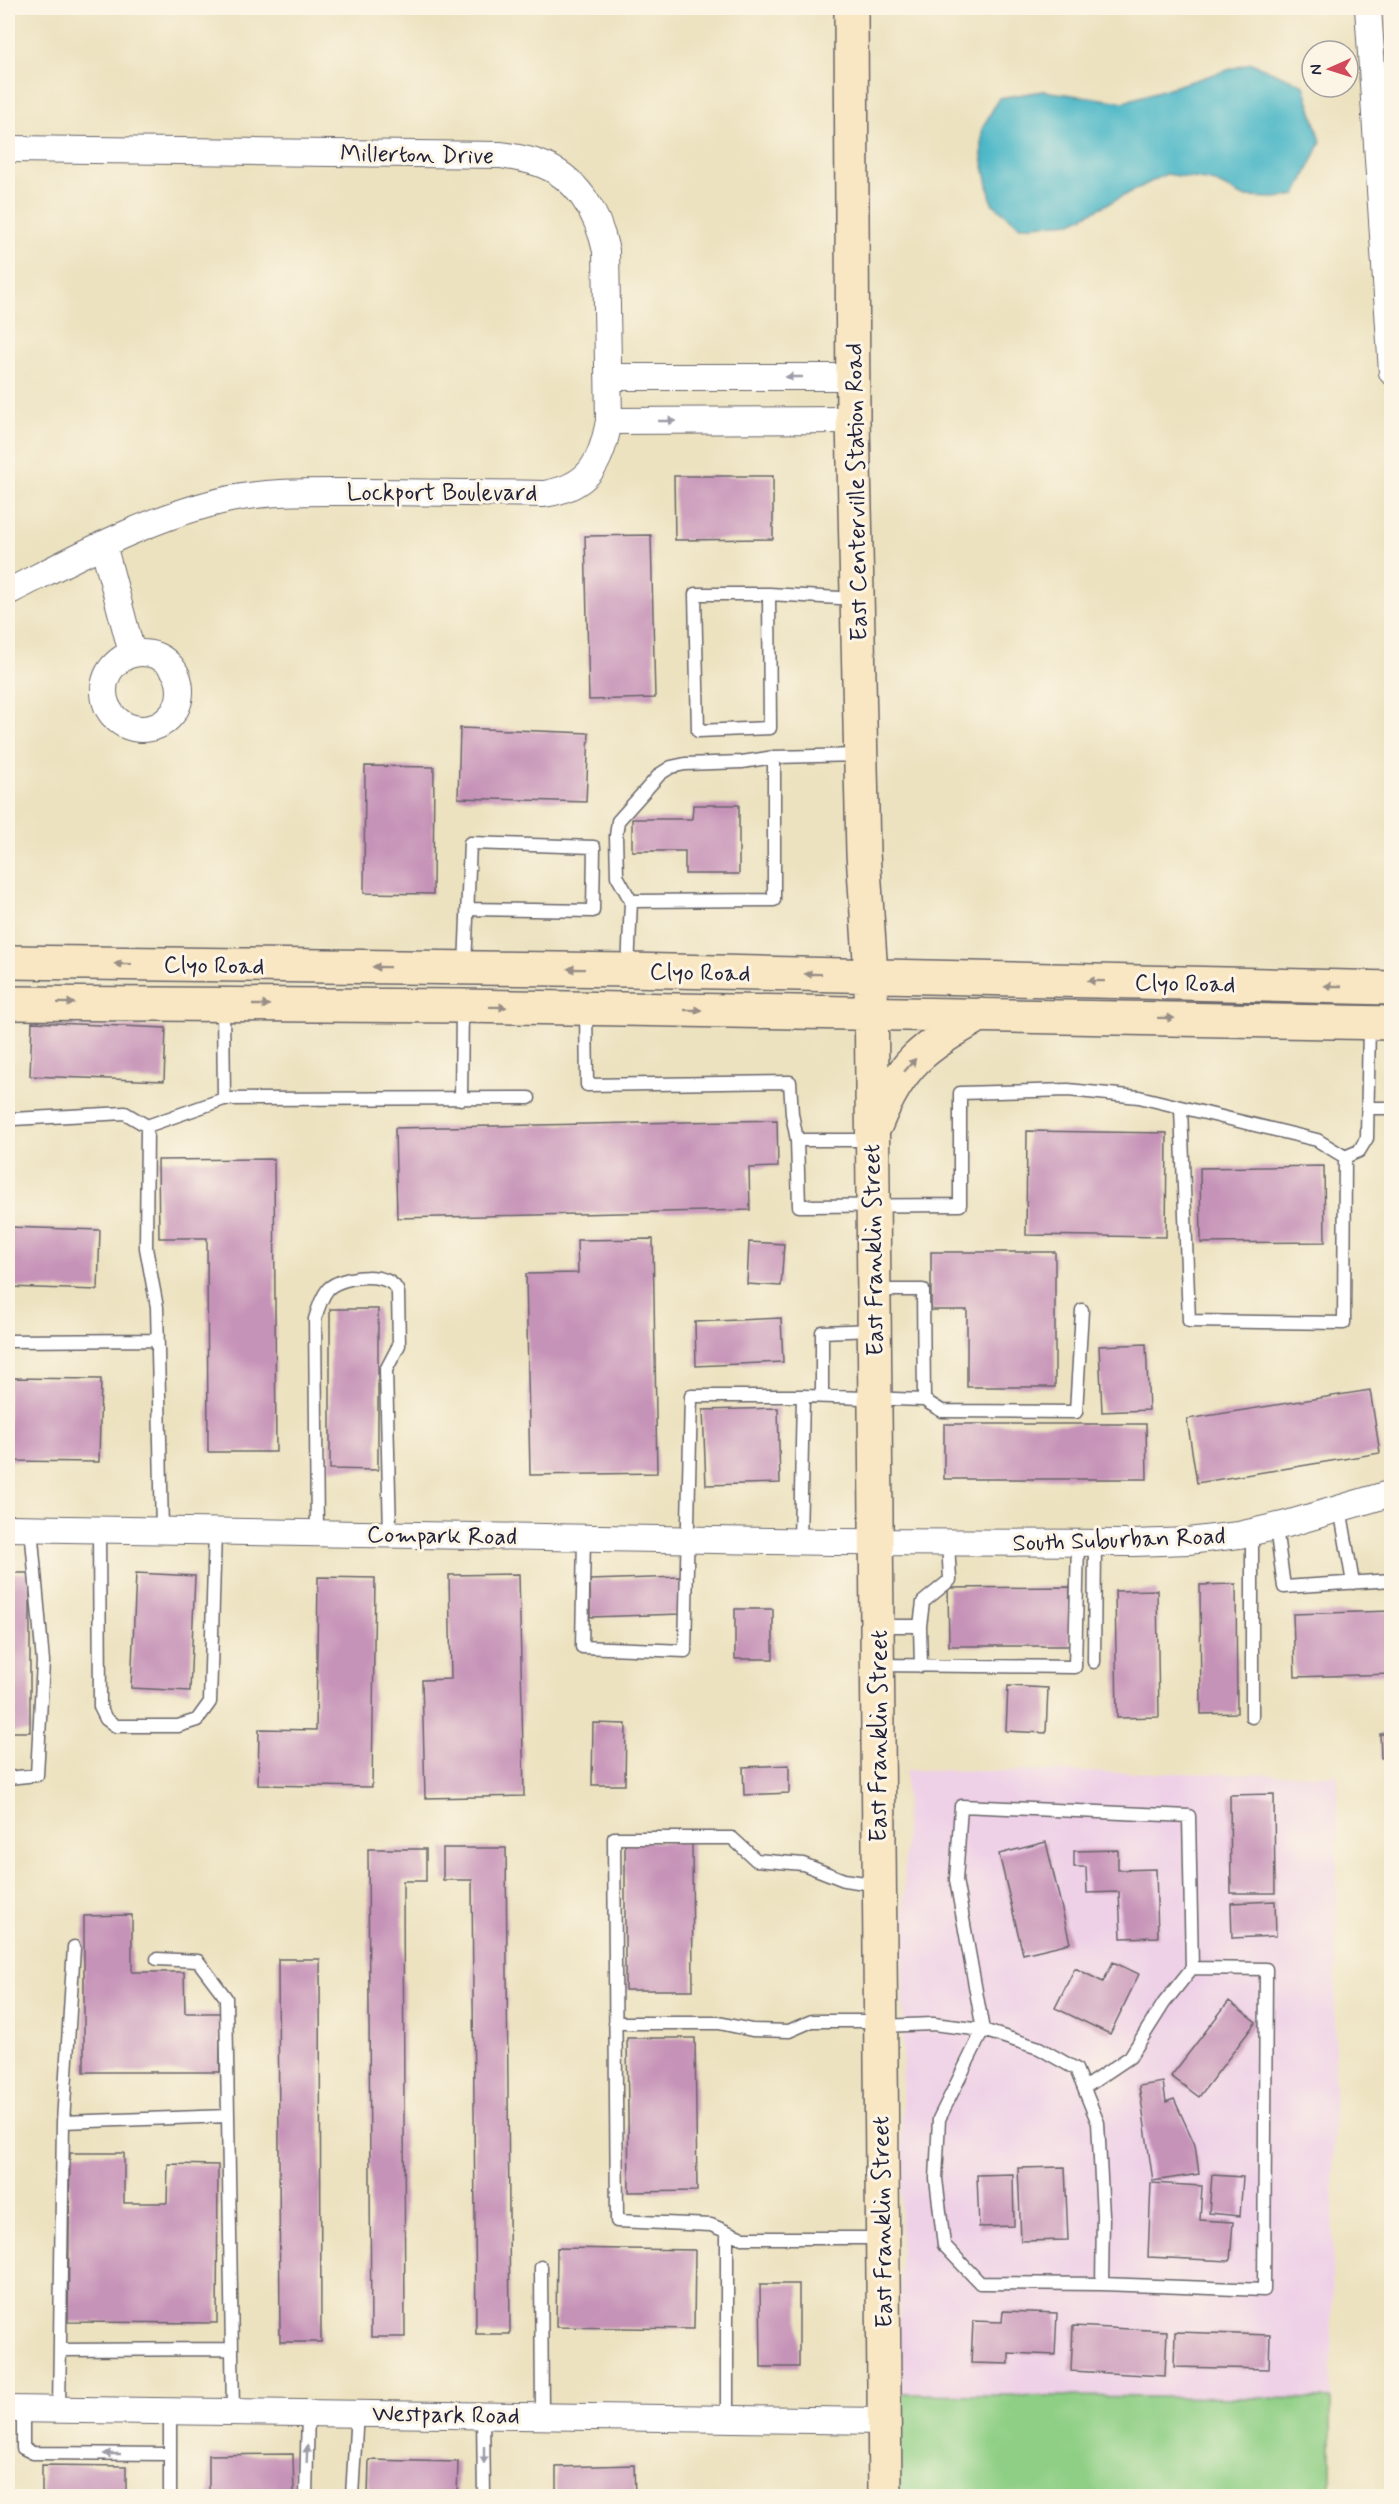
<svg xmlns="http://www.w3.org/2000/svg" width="1399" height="2504" font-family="Mynerve,sans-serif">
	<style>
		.built { fill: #eed0e7 }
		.green { fill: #8fcf85; stroke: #587860; stroke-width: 1.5 }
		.water { fill: #4bb7c7; stroke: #366c81; stroke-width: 1.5 }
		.building { fill: #c693b8 }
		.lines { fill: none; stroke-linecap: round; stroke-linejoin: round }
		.lane-casing { stroke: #69656a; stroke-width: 15 }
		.street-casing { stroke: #69656a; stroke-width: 28 }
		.secondary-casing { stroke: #69656a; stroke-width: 36 }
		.lane { stroke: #fff; stroke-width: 12 }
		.street { stroke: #fff; stroke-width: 26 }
		.secondary { stroke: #f9e7c3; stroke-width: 33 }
		.oneway { fill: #9c9ca7 }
		.oneway2 { fill: #988e86 }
		.labels { text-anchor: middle; stroke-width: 6; stroke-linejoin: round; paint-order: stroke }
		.street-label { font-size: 24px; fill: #22223b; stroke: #fcf5e5 }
	</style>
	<rect width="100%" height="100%" fill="#fcf5e5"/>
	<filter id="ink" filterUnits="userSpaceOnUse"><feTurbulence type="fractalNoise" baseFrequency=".0167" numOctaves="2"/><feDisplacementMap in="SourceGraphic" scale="12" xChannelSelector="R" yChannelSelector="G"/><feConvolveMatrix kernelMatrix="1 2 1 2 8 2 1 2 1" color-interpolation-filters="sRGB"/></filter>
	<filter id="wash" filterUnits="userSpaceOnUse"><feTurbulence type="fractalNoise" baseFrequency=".008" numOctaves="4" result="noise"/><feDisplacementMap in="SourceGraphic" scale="24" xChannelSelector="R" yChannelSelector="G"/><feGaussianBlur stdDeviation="1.35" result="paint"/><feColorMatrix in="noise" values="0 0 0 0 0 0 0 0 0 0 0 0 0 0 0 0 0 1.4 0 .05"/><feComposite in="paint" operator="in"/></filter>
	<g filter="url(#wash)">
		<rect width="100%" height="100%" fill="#ece2c0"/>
		<path class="built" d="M906 1770 1338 1775 1331 2399 899 2394Z"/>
		<path class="green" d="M899 2394 1331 2399V2496H885Z"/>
		<path class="water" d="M1251 63 1304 85 1321 142 1296 195 1276 198 1244 197 1212 181 1166 174 1072 222 1020 226 992 203 982 157V129L999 98 1043 91 1123 102Z"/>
		<g id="blocks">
			<path class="building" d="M674 476H773V539L675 540Z
				M651 535 655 698 589 700 585 536Z
				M460 728 589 733 586 802 458 798Z
				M365 766 434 767 433 894 364 893Z
				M693 805H739V874H685V851H632V819H692Z
				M32 1022 166 1028 164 1081 30 1076Z
				M777 1120 778 1167 749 1168 750 1210 397 1218 395 1128Z
				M1027 1131 1167 1133 1166 1237 1026 1235Z
				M274 1159 276 1452H208L207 1238H159L158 1160Z
				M1324 1166 1325 1242 1201 1243 1200 1168Z
				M8 1227 100 1230 98 1290 8 1287Z
				M653 1239 657 1473 530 1475 526 1274 578 1273 577 1240Z
				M749 1242 784 1244 781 1286 747 1284Z
				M931 1252H1055V1387H967V1310H931Z
				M330 1309H378V1470L330 1469Z
				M781 1318 783 1362 696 1366 695 1322Z
				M1146 1344 1149 1410 1102 1412 1099 1346Z
				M8 1378 101 1379 99 1462 8 1461Z
				M1370 1390 1380 1453 1197 1483 1187 1419Z
				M778 1408 780 1483 706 1485 703 1410Z
				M944 1424H1146L1147 1479H944Z
				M8 1573H30V1732H8Z
				M136 1573 195 1576 190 1691 131 1688Z
				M519 1574 524 1796 425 1798 422 1680 451 1679 449 1575Z
				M318 1577 375 1578 372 1787 258 1785 259 1729 316 1730Z
				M680 1577 681 1614 590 1617V1580Z
				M1236 1584 1237 1713 1201 1714 1200 1585Z
				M1070 1587V1646H949L948 1588Z
				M1157 1590 1159 1717 1117 1718 1115 1591Z
				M735 1609H773V1659H735Z
				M1392 1611V1674L1295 1677 1293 1614Z
				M1008 1686 1048 1688 1046 1733 1006 1731Z
				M593 1723 626 1724 625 1785H592Z
				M1380 1734H1392V1757L1381 1758Z
				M789 1765V1793L744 1795 743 1767Z
				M1274 1794 1275 1893H1231L1230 1795Z
				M625 1842H692L693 1990H625Z
				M1046 1842 1070 1943 1023 1954 999 1854Z
				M443 1848H506L510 2334H476L472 1880H443Z
				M368 1849H426V1881H403L405 2337H371Z
				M1118 1850V1870L1156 1869 1158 1937 1121 1938 1119 1892 1087 1893 1086 1867H1074V1851Z
				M1275 1901 1276 1936 1232 1938 1231 1903Z
				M132 1915V1972H184L185 2013H220V2072H84V1916Z
				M278 1959H320L321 2342H280Z
				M1113 1962 1139 1974 1110 2034 1055 2008 1075 1968 1103 1982Z
				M1229 2001 1256 2022 1199 2097 1171 2076Z
				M627 2038H695L697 2191 629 2192Z
				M1163 2082 1166 2102 1174 2099 1195 2145 1199 2174 1153 2181 1139 2086Z
				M70 2153H124V2203H167L168 2164 218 2165 217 2323 68 2322Z
				M1065 2167 1068 2240 1021 2241 1018 2168Z
				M1013 2174 1014 2226 979 2227 977 2175Z
				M1212 2175 1243 2177 1240 2216 1209 2213Z
				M1151 2183 1202 2186 1200 2220 1233 2222 1230 2261 1148 2257Z
				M557 2248 695 2250 694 2329 556 2327Z
				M760 2284H799V2367H761Z
				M1003 2311 1057 2313 1055 2355 1009 2353V2364L971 2363 973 2321 1002 2322Z
				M1073 2326 1167 2331 1165 2376 1071 2371Z
				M1175 2332 1270 2335 1269 2369 1174 2367Z
				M293 2454 294 2496H209V2455Z
				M369 2460 458 2462 457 2496H368Z
				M42 2465 126 2466V2496H42Z
				M634 2465 635 2496H556V2467Z"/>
		</g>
	</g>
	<g filter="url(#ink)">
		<use href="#blocks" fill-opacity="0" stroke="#69656a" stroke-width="1.5"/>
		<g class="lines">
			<defs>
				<path id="lane" d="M769 594 770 728 698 731 695 594H769L857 599
					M631 901 617 876 616 836 618 821 660 774 671 767 685 764 742 762 774 757
					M465 967 470 843 594 847 593 911 468 909
					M628 969 631 901 774 900V757L859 755
					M586 1009 587 1085 790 1082 792 1114 797 1140
					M224 1099 529 1098
					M461 1099 462 1008
					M1181 1108 1189 1321 1344 1323 1345 1157
					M1368 1108H1392
					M8 1116 13 1119 125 1113 147 1126
					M870 1140H797L799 1206 960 1205V1093L1068 1090 1139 1097 1317 1140 1345 1157 1359 1151 1367 1138 1369 1023
					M875 1290H923L924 1400
					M8 1341 158 1340
					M822 1397V1332L872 1330
					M1340 1508 1353 1583
					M1276 1527 1284 1587 1392 1580
					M99 1529 100 1707 106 1719 116 1726H178L197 1720 210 1702 215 1531
					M162 1530 157 1307 146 1248 147 1126 224 1099 223 1005
					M317 1533 315 1319C318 1308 321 1298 328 1289 342 1275 393 1270 398 1293L399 1345 386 1370 390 1534
					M584 1537 582 1647 685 1651 691 1396H803
					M800 1541 803 1396 924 1400 942 1411 1076 1412 1082 1310
					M878 1626H920L923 1602 950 1580 948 1542
					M920 1626 921 1666
					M1094 1662 1095 1543
					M878 1665 1075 1667 1078 1543
					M1252 1717V1532
					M8 1778 37 1775 43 1662 31 1528
					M879 1885 844 1880 803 1864 756 1860 732 1838H614L617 2221 711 2225 742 2238H881
					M157 1959 198 1961 226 1998 228 2116
					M615 2023H719L752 2030 789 2031 812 2021H878
					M881 2026 933 2024 983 2030 1039 2048 1076 2069 1098 2123 1103 2215 1102 2284 980 2283 944 2245 936 2179 939 2119 983 2030 956 1880 961 1806 1189 1816 1192 1968 1164 2003 1130 2057 1084 2088
					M63 2122 74 1947
					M541 2267 542 2415
					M1102 2284 1264 2290 1266 1969 1192 1968
					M60 2350 232 2349
					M23 2409V2448L33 2453 170 2454
					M170 2410V2496
					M59 2411 63 2122 228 2116 233 2410
					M483 2414 484 2496
					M727 2418V2232
					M306 2496 308 2411
					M352 2496 357 2412"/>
				<path id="street" d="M1368 8 1392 372
					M8 149 501 155C513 157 526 159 538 163 577 176 598 213 606 251L609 421C601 464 589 487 544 494 480 493 416 492 353 492 312 492 270 491 230 499 151 516 79 556 8 592
					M609 377H852
					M609 421 853 420
					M103 544 132 653
					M104 691a38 38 0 1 1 76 0a38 38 0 1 1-76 0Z
					M8 1528 834 1542 1134 1543 1188 1541 1239 1535 1287 1524 1392 1493
					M8 2409 884 2421"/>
				<path id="secondary" d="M851 8 853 420 863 853 871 975 885 2496
					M8 962 628 970 1392 988
					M8 1003 462 1006 1392 1023
					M876 1124C901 1062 923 1048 980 1015"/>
			</defs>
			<use href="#lane" class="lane-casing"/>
			<use href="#street" class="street-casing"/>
			<use href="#secondary" class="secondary-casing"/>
			<use href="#lane" class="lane"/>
			<use href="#street" class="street"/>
			<use href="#secondary" class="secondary"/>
		</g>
		<defs><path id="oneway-solid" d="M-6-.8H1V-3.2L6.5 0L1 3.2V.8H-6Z" transform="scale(1.5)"/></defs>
		<g class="oneway">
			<use href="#oneway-solid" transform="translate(794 377) rotate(-180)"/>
			<use href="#oneway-solid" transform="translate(667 421)"/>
			<use href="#oneway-solid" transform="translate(112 2454) rotate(-180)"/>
			<use href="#oneway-solid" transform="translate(307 2454) rotate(-88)"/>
			<use href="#oneway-solid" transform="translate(484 2455) rotate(90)"/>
		</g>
		<g class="oneway2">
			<use href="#oneway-solid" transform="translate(123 964) rotate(-179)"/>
			<use href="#oneway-solid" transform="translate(381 967) rotate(-179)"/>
			<use href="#oneway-solid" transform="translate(576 969) rotate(-179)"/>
			<use href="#oneway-solid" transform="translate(813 974) rotate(-179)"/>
			<use href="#oneway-solid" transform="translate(1096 981) rotate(-179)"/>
			<use href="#oneway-solid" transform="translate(1333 986) rotate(-179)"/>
			<use href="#oneway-solid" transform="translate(66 1003) rotate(1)"/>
			<use href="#oneway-solid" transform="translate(261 1005)"/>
			<use href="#oneway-solid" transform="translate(498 1007) rotate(1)"/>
			<use href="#oneway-solid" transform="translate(693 1010)"/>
			<use href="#oneway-solid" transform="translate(1166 1018) rotate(1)"/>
			<use href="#oneway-solid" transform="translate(910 1065) rotate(-49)"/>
		</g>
	</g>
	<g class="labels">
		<g class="street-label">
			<text transform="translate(417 154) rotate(1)" y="8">Millerton Drive</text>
			<text x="442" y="500">Lockport Boulevard</text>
			<text transform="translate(856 492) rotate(-91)" y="8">East Centerville Station Road</text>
			<text transform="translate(214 965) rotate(1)" y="8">Clyo Road</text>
			<text transform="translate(700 972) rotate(1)" y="8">Clyo Road</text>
			<text transform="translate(1185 983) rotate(1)" y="8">Clyo Road</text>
			<text transform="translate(873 1250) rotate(-91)" y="8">East Franklin Street</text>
			<text transform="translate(442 1535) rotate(1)" y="8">Compark Road</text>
			<text transform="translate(1119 1539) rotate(-2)" y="8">South Suburban Road</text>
			<text transform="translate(878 1736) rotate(-90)" y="8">East Franklin Street</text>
			<text transform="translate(882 2222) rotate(-91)" y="8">East Franklin Street</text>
			<text transform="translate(446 2414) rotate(1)" y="8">Westpark Road</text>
		</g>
	</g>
	<rect width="1399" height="2504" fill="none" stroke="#fcf5e5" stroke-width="30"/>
	<g transform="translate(1330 69) rotate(267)"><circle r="28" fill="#fcf5e5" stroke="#a5a1a1" stroke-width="1.5"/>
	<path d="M0-4.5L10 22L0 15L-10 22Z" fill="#d1495b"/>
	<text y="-9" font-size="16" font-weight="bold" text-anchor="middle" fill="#22223b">N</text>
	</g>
</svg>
